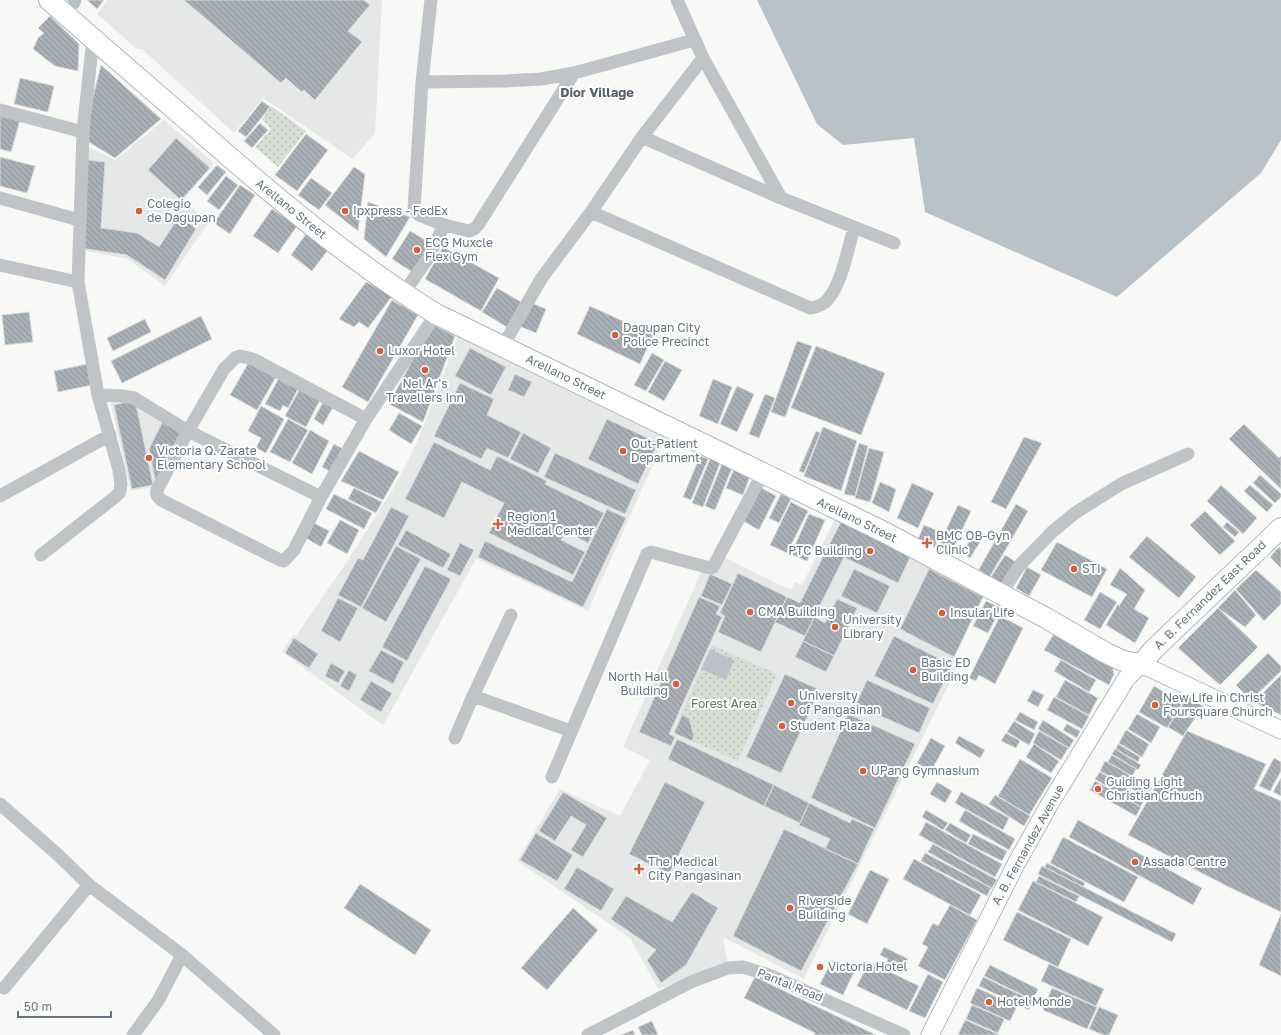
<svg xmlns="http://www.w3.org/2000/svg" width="1281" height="1035" font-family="'Golos Text',sans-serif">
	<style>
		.built { fill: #e6e7e7 }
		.grass { fill: url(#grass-dots) }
		.water { fill: #b9c3c7 }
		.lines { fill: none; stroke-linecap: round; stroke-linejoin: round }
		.canal { stroke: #b9c3c7; stroke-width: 13 }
		.building { fill: url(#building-back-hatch); stroke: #dadad8 }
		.major-casing { stroke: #b4b8bc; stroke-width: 19 }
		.highway-casing { stroke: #b3b7ba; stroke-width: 22 }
		.minor { stroke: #c0c4c7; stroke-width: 13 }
		.major { stroke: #fff; stroke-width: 17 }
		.highway { stroke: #fff; stroke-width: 20 }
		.poi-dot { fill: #d65e38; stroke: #fff; stroke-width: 1.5 }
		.labels { text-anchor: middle; stroke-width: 4; stroke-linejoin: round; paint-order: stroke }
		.poi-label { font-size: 12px; fill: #66747f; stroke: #fff; text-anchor: start }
		.street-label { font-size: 12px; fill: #66747f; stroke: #fff }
		.park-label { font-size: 12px; fill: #677764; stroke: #fff }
		.neighbourhood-label { font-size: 13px; font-weight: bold; fill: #57626b; stroke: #fff }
	</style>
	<defs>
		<pattern id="grass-dots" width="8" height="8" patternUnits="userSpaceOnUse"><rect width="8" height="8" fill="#d8ddd6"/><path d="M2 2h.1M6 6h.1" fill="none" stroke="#b3b8b3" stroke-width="1.8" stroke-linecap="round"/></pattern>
		<pattern id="building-back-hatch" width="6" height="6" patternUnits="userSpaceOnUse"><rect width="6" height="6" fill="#a8afb5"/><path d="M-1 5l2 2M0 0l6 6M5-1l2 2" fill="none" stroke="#8d9398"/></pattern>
	</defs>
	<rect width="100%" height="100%" fill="#f8f8f6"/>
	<path class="built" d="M108 0H382L375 133 353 159 263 98 234 133 142 49H137L97 14Z
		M164 120 214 163 184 199 208 223 165 286 128 259 80 250 85 145 115 160Z
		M458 335 536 372 665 437 588 611 476 559 383 725 282 652 293 635 296 636 346 563 393 489 408 461 420 435Z
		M139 396 189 429 160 486 131 491 110 400Z
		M838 513 933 561 900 629 961 659 804 979 723 937 728 968 658 989 630 938 517 861 560 789 620 816 650 760 623 747 704 566 723 557 791 590 795 582 802 585Z"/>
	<path class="grass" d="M271 106 306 131 278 167 255 147 271 129 262 119Z
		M712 645 777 674 738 761 692 741 694 736 689 718 681 715Z"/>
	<path class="water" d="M757 0H1281V140L1261 173 1117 297 925 212 914 138 843 145 817 124Z
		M710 649 734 660 726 680 701 669Z"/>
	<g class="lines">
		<path class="canal" d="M74 3 75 0"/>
	</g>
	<path class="building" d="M87 0H104L97 9Z
		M184 0H364L370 5 348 31 362 42 315 100 304 90 302 92 286 78 281 83Z
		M50 16 79 44 78 71 55 66 33 49 38 38 44 33 38 28Z
		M101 65 161 119 115 158 87 141 93 97Z
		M20 78 54 86 48 112 14 104Z
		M262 101 270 107 246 137 238 131Z
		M0 114 20 120 11 152 0 149Z
		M260 123 268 130 252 148 244 141Z
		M306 134 328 150 297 191 275 175Z
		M176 138 210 168 181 200 148 170Z
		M0 157 35 166 27 193 0 186Z
		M87 160 105 162 101 228 137 233 159 247 180 215 196 229 165 280 127 255 80 248Z
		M217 165 226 172 207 195 198 187Z
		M354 167 365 174 358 231 325 205Z
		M226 176 238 185 219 210 207 201Z
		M311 178 332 193 319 210 298 195Z
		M240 185 255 195 230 234 214 223Z
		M368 202 410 217 386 257 364 239Z
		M272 209 297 226 278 253 253 236Z
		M410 231 432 244 414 273 392 259Z
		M306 234 328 250 312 271 291 255Z
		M443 247 499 278 481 311 425 279Z
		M366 282 393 295 368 328 359 322 354 327 339 319Z
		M497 288 521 302 507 327 482 312Z
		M392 300 418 315 368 402 342 387Z
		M529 302 546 309 536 333 519 326Z
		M590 306 653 335 640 364 577 334Z
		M29 312 33 342 5 345 2 315Z
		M201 316 212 339 122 383 111 361Z
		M145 319 151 332 113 351 107 338Z
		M432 324 455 336 423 422 389 404Z
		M797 341 812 346 785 417 771 412Z
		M816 346 885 373 861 435 791 408Z
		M470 348 506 367 491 395 455 376Z
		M652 353 664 360 646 391 634 385Z
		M250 360 277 375 257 410 230 395Z
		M665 361 682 370 664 401 648 392Z
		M88 364 92 385 58 392 54 371Z
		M515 374 532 382 524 397 508 390Z
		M280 376 298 389 288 408 283 405 280 411 265 404Z
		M713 379 732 387 718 424 699 416Z
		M460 383 494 399 487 415 521 432 508 458 487 448 481 459 434 436Z
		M737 386 754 394 737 432 720 424Z
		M301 387 321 398 306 427 285 416Z
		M765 394 775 398 759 438 749 434Z
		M135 400 153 485 132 489 114 405Z
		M323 402 333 407 323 425 314 419Z
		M261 406 284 419 266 453 256 448 261 438 248 431Z
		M399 413 422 426 411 444 389 430Z
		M288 419 308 430 290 462 270 452Z
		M607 419 658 443 638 484 588 459Z
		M163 421 184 432 156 483 149 449Z
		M1244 424 1279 458 1281 456V489L1229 439Z
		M823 427 857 441 841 491 804 476Z
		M310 430 329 441 312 474 292 463Z
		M816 431 820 433 804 473 799 471Z
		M523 433 551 448 538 473 510 459Z
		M1024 437 1042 443 1006 509 991 502Z
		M434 442 490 470 497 456 547 481 545 484 604 513 588 543 566 531 561 540 585 552 573 575 489 533 504 503 462 482 444 518 405 499Z
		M859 443 868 446 855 496 844 494Z
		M334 444 343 449 331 472 322 467Z
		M869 448 884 452 870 502 855 498Z
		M359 451 399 472 383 500 341 481Z
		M555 453 636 490 625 514 544 477Z
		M700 456 708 459 691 500 683 497Z
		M710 459 720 463 703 507 692 503Z
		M722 464 732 468 715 510 705 506Z
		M734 469 750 476 743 495 726 488Z
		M1260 475 1281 494V497L1275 503 1253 483Z
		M880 482 896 489 889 512 872 503Z
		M912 483 934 493 918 528 897 518Z
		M1221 485 1257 518 1243 534 1207 501Z
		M1250 485 1273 505 1267 512 1244 491Z
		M760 487 776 496 759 530 743 521Z
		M354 488 382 502 376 513 348 499Z
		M334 494 372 513 364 529 326 509Z
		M781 494 791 499 779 523 769 518Z
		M791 502 808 511 787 553 770 545Z
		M1016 504 1028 511 989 578 978 571Z
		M958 505 971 511 949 557 936 551Z
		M391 507 409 516 361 607 338 595 358 558 363 560Z
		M607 509 626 518 583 607 478 557 485 541 572 582Z
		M1205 511 1235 541 1220 555 1190 525Z
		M809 514 825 520 807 561 791 554Z
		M843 518 912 553 898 583 827 549Z
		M340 520 359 530 347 554 327 543Z
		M1227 522 1239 532 1235 537 1223 527Z
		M314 523 329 531 321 547 306 538Z
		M924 525 941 532 933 551 916 544Z
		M406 530 451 554 443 568 398 545Z
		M1147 536 1196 577 1179 598 1129 557Z
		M972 537 980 542 970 558 962 553Z
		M1057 542 1107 569 1092 597 1041 570Z
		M460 543 474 550 460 576 447 570Z
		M396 546 421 559 386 622 362 608Z
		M1279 547 1281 549V568L1270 557Z
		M827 549 844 557 805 636 775 622 787 597 800 603Z
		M1005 555 1016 562 1002 584 991 577Z
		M425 566 451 579 407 661 382 647Z
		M1027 567 1041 575 1029 596 1016 588Z
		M1120 568 1145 590 1134 609 1149 618 1135 643 1106 625 1118 604 1119 606 1127 594 1110 585Z
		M854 569 890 586 877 613 841 596Z
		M929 569 983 597 954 657 900 629Z
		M1256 570 1281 592V604L1264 621 1236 589Z
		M738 573 787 597 761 652 718 632 725 616 720 613Z
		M710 574 732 584 722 605 701 596Z
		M1235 590 1256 615 1245 627 1218 608Z
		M1100 592 1117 602 1100 629 1084 620Z
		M699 597 720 606 716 614 722 617 669 734 675 737 671 746 639 732Z
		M338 598 358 608 340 642 321 631Z
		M837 599 857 608 834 656 803 641 814 617 825 623Z
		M986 601 1001 608 988 633 973 626Z
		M1218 608 1258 647 1220 685 1178 648Z
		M1000 616 1023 628 995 684 979 675 976 681 969 678Z
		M1057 629 1111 664 1113 669 1114 674 1109 685 1044 650Z
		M894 636 952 665 933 704 874 676Z
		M294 638 318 654 309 668 285 653Z
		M803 641 834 656 826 672 795 657Z
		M381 650 404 662 393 684 369 671Z
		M1268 653 1281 666V671L1251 700 1236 685Z
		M1061 660 1096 680 1089 692 1054 671Z
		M331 663 345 671 338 683 325 676Z
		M349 670 357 675 349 691 340 686Z
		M785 674 820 690 781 773 746 757Z
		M1281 675V715L1254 702Z
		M867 680 930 708 919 733 856 705Z
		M1065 680 1098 698 1089 715 1056 697Z
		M371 681 392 693 381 712 360 700Z
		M1154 686 1182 703 1167 728 1139 712Z
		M1033 690 1044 695 1038 707 1027 701Z
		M1188 696 1203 706 1183 736 1168 727Z
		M1054 697 1089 716 1082 729 1047 710Z
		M1020 712 1038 722 1034 730 1015 720Z
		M848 714 915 744 875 828 811 798Z
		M1137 714 1160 727 1151 743 1128 729Z
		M682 715 689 718 694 736 692 741 674 733Z
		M1043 720 1074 740 1069 748 1038 729Z
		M1014 721 1035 734 1029 745 1007 732Z
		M1067 724 1080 731 1077 738 1063 730Z
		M1126 730 1149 744 1142 757 1119 743Z
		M1039 731 1068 748 1061 760 1033 743Z
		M1187 731 1266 764 1254 789 1281 801V912L1227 886 1128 835Z
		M1006 733 1020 741 1016 748 1001 741Z
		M959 736 985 750 980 758 955 743Z
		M931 738 945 746 931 771 917 763Z
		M677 739 774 785 764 806 668 759Z
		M1034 744 1059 761 1051 773 1026 757Z
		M1118 744 1140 757 1138 762 1116 749Z
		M1115 749 1141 765 1138 770 1112 754Z
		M1112 755 1136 769 1132 776 1108 762Z
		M1274 758 1281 762V771L1270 791 1259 786Z
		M1020 759 1052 778 1029 815 998 796Z
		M1105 761 1152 788 1146 797 1100 771Z
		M1100 772 1145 800 1140 807 1095 779Z
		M1281 778V796L1273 792Z
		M1095 781 1141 807 1136 816 1090 790Z
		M665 782 705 802 669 874 629 854Z
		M937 782 952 791 945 803 930 794Z
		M774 785 809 803 800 823 764 806Z
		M563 792 607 818 583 857 571 850 586 825 571 816 555 841 539 831Z
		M961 792 1009 818 1003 830 955 803Z
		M995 795 1030 816 1024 826 989 804Z
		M809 803 850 823 852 819 874 829 858 864 825 849 830 839 799 825Z
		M926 810 948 823 943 830 922 817Z
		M965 810 1015 839 1009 850 959 821Z
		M1078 820 1202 888 1193 905 1069 837Z
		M926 822 1002 864 995 877 919 835Z
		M950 823 971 835 966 843 945 830Z
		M784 829 858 864 801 971 733 936Z
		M536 833 573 855 557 881 520 860Z
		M973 834 1007 851 1002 861 968 844Z
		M1063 837 1138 877 1124 902 1050 863Z
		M933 844 997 880 992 888 928 852Z
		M925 853 991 888 987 896 921 861Z
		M914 859 981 895 970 915 903 879Z
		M1047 863 1085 883 1083 887 1045 867Z
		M1042 866 1176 934 1172 942 1038 874Z
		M577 867 614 889 601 911 564 889Z
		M870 870 889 879 867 924 848 914Z
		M1039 876 1079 896 1076 902 1036 882Z
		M1033 881 1103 917 1088 946 1018 910Z
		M360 884 431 930 415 955 344 908Z
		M692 892 718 908 686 965 661 983 647 960 656 950 611 919 626 896 672 922Z
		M950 905 977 920 945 980 918 966 928 947 922 944 933 923 938 926Z
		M573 908 598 930 547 990 521 968Z
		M1017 912 1071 939 1058 967 1003 940Z
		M1281 914V976L1259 965Z
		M884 947 908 959 902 973 885 965 888 959 880 955Z
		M832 960 854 972 843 995 820 984Z
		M869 962 919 986 907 1010 857 986Z
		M1049 964 1104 989 1096 1006 1041 981Z
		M990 965 1038 989 1033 1000 984 976Z
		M928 974 943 982 925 1018 909 1011Z
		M755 977 876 1035H814L815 1033 744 998Z
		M983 977 1033 1001 1029 1010 979 986Z
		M977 988 1017 1006 1010 1021 970 1003Z
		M1052 988 1097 1007 1087 1029 1043 1010Z
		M972 1005 1004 1019 998 1033 966 1019Z
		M1099 1007 1118 1015 1109 1035H1104L1089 1029Z
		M965 1020 1000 1035H958Z
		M652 1021 658 1035H642L638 1027Z
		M633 1030 635 1035H621Z"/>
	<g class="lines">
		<defs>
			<path id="major" d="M930 1035 1016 864 1049 805 1126 679 1141 664 1281 730"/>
			<path id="highway" d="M49 0C100 45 151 89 202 133 276 198 352 262 436 314L884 532 1046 618 1106 653 1123 661 1141 664 1154 649 1281 528"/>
		</defs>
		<use href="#major" class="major-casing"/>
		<use href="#highway" class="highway-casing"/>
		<path class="minor" d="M431 0 422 82 414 209 419 215 444 225 469 231 474 229 478 225 574 73
			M677 0 703 58 781 198
			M422 82 504 81 541 79 574 73 694 40
			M0 110 83 132
			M642 137 781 198 894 243
			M0 198 79 220
			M591 212 810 308C818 307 824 305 829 298 842 282 848 248 854 228
			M0 265 78 282
			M403 294 428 258 444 225
			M503 346 541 279 591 212 642 137 703 58
			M98 395 123 396 134 398 188 431 321 497
			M366 419 253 359 240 356 235 358 224 369 188 431 157 490C156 495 157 496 161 500L280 560 284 561 294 550 321 497 366 419 436 314
			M0 496 110 435
			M41 555 115 497 120 492 121 484 119 470 98 395 78 282 83 132 93 38
			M1001 594 1019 566 1052 532 1075 513 1121 484 1188 454
			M473 696 571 731
			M455 738 473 696 511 615
			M552 777 647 554 651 552 710 568 713 567 763 473
			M0 804 57 854 89 885 182 955 274 1035
			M4 988 89 885
			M133 1035 158 1001 182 955
			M588 1035 691 982 728 968 743 967 769 975 904 1035"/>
		<use href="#major" class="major"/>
		<use href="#highway" class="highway"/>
	</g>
	<g class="poi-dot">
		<circle cx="139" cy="211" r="4"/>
		<circle cx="345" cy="211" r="4"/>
		<circle cx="417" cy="250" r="4"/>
		<circle cx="615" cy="335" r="4"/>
		<circle cx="380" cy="351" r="4"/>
		<circle cx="425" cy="370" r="4"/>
		<circle cx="623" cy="451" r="4"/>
		<circle cx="149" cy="458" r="4"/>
		<path d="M496 518h4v4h4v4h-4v4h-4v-4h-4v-4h4z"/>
		<path d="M925 537h4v4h4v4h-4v4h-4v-4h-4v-4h4z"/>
		<circle cx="870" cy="551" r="4"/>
		<circle cx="1074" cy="569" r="4"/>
		<circle cx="750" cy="612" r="4"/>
		<circle cx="942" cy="613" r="4"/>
		<circle cx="835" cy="627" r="4"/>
		<circle cx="913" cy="670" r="4"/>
		<circle cx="676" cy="684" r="4"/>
		<circle cx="791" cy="703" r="4"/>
		<circle cx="1155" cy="705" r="4"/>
		<circle cx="782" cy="726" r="4"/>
		<circle cx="863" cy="771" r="4"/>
		<circle cx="1098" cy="789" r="4"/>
		<circle cx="1135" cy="862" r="4"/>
		<path d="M637 863h4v4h4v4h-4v4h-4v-4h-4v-4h4z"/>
		<circle cx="790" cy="908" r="4"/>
		<circle cx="820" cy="967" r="4"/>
		<circle cx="989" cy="1002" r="4"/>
	</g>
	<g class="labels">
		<g class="poi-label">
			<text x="147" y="208">Colegio<tspan x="147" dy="14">de Dagupan</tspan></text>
			<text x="353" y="215">Ipxpress - FedEx</text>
			<text x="425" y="247">ECG Muxcle<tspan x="425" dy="14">Flex Gym</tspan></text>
			<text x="623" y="332">Dagupan City<tspan x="623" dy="14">Police Precinct</tspan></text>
			<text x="388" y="355">Luxor Hotel</text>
			<text x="425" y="388" text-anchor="middle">Nel Ar's<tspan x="425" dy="14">Travellers Inn</tspan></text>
			<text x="631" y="448">Out-Patient<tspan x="631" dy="14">Department</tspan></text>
			<text x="157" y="455">Victoria Q. Zarate<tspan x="157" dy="14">Elementary School</tspan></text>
			<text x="507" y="521">Region 1<tspan x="507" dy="14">Medical Center</tspan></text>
			<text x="936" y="540">BMC OB-Gyn<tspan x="936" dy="14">Clinic</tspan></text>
			<text x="862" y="555" text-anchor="end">PTC Building</text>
			<text x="1082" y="573">STI</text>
			<text x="758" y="616">CMA Building</text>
			<text x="950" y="617">Insular Life</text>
			<text x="843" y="624">University<tspan x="843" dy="14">Library</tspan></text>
			<text x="921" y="667">Basic ED<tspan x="921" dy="14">Building</tspan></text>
			<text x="668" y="681" text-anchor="end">North Hall<tspan x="668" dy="14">Building</tspan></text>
			<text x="799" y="700">University<tspan x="799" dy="14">of Pangasinan</tspan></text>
			<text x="1163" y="702">New Life in Christ<tspan x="1163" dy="14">Foursquare Church</tspan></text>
			<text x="790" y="730">Student Plaza</text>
			<text x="871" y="775">UPang Gymnasium</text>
			<text x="1106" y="786">Guiding Light<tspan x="1106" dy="14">Christian Crhuch</tspan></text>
			<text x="648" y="866">The Medical<tspan x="648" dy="14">City Pangasinan</tspan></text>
			<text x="1143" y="866">Assada Centre</text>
			<text x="798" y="905">Riverside<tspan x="798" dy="14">Building</tspan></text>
			<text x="828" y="971">Victoria Hotel</text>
			<text x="997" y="1006">Hotel Monde</text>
		</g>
		<g class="street-label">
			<text transform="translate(291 209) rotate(39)" y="4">Arellano Street</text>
			<text transform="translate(566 377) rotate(26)" y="4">Arellano Street</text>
			<text transform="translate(857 520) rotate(26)" y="4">Arellano Street</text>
			<text transform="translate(1210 595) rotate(-44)" y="4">A. B. Fernandez East Road</text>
			<text transform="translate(1028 845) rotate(-61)" y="4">A. B. Fernandez Avenue</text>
			<text transform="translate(790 985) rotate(22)" y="4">Pantal Road</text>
		</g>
		<g class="park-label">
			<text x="724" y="708">Forest Area</text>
		</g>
		<g class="neighbourhood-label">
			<text x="597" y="97">Dior Village</text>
		</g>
	</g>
	<path d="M18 1011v6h93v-6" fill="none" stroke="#66747f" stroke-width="2"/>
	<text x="24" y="1011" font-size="12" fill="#66747f" stroke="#ffffff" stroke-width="3" paint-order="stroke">50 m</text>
</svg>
